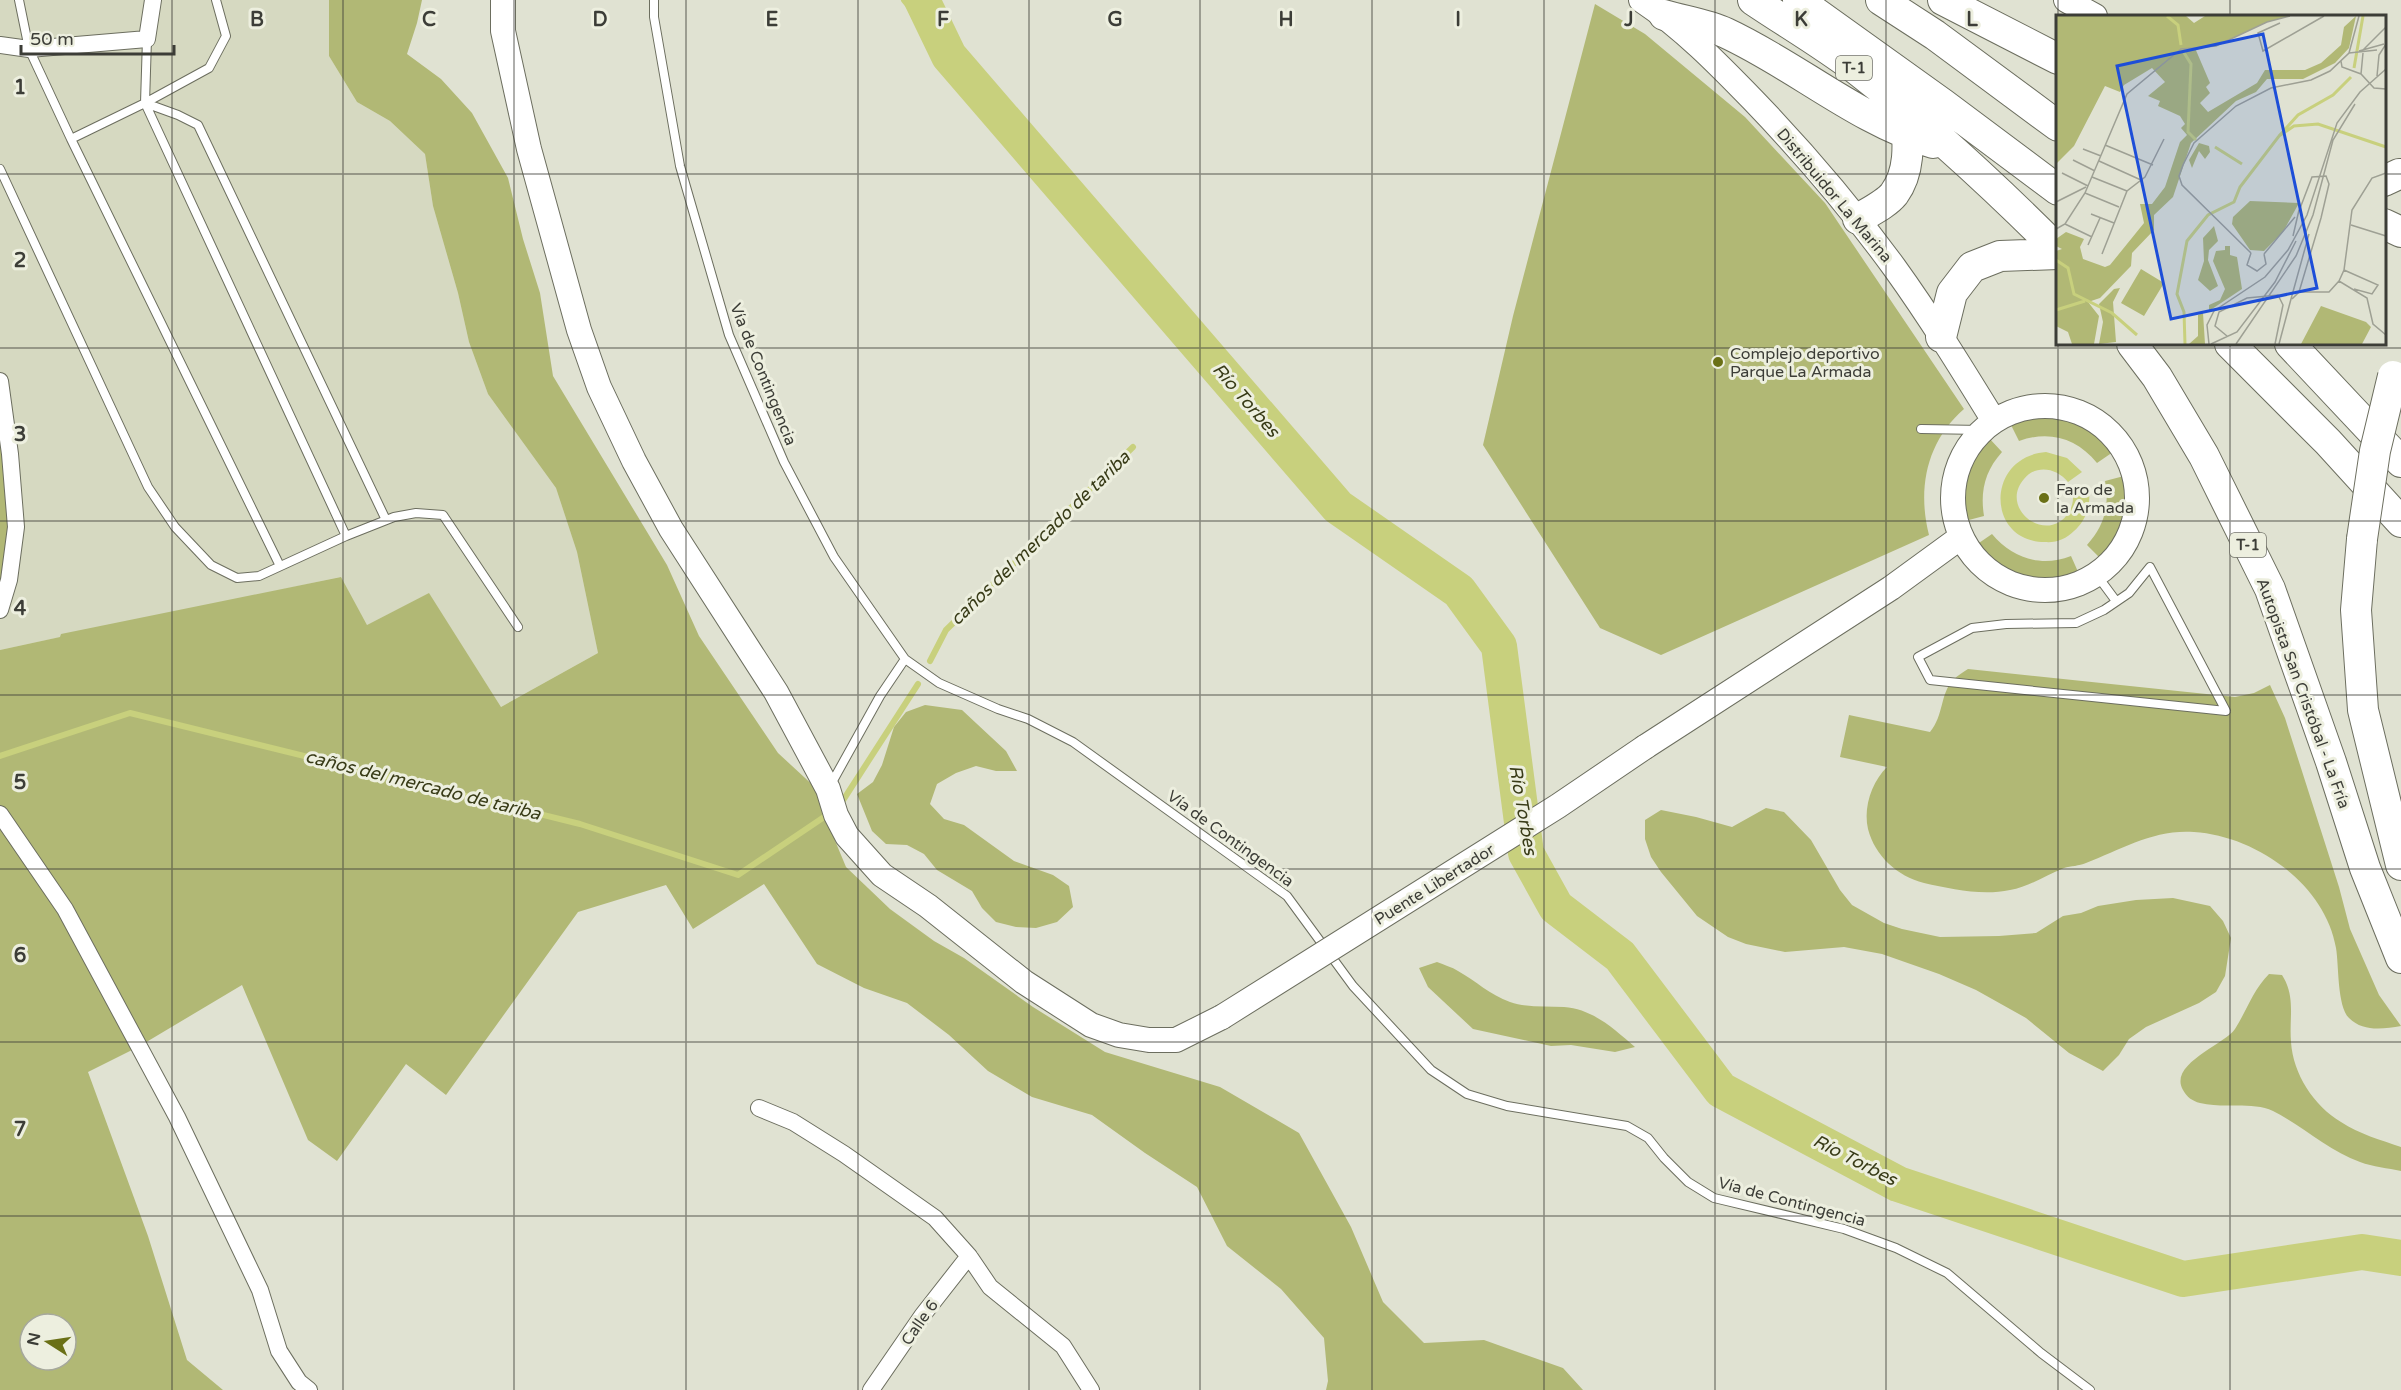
<svg xmlns="http://www.w3.org/2000/svg" width="2401" height="1390" font-family="'Varela Round',sans-serif">
	<style>
		.built { fill: #d6d9c1 }
		.green { fill: #b1b875; fill-rule: evenodd }
		.water { fill: #c8d07d }
		.lines { fill: none; stroke-linecap: round; stroke-linejoin: round }
		.stream { stroke: #c8d07d; stroke-width: 6 }
		.river { stroke: #c8d07d; stroke-width: 36 }
		.lane-casing { stroke: #6c6e5f; stroke-width: 10 }
		.street-casing { stroke: #6c6e5f; stroke-width: 18 }
		.secondary-casing { stroke: #6c6e5f; stroke-width: 26 }
		.highway-casing { stroke: #6c6e5f; stroke-width: 32 }
		.lane { stroke: #fff; stroke-width: 8 }
		.street { stroke: #fff; stroke-width: 16 }
		.secondary { stroke: #fff; stroke-width: 24 }
		.highway { stroke: #fff; stroke-width: 30 }
		.secondary-bridge-casing { stroke: #6c6e5f; stroke-width: 26; stroke-linecap: butt }
		.highway-bridge-casing { stroke: #6c6e5f; stroke-width: 32; stroke-linecap: butt }
		.secondary-bridge { stroke: #fff; stroke-width: 24 }
		.highway-bridge { stroke: #fff; stroke-width: 30 }
		.grid { fill: none; stroke: #3c3d37; stroke-width: 1.5; stroke-opacity: 0.55 }
		.poi-dot { fill: #6a7016; stroke: #edefdf; stroke-width: 2 }
		.labels { text-anchor: middle; stroke-width: 6; stroke-linejoin: round; paint-order: stroke }
		.shield { fill: #edefdf; stroke: #717269; stroke-width: 1.5 }
		.shield-label { font-size: 15px; font-weight: bold; fill: #3c3d37 }
		.street-label { font-size: 16px; fill: #3c3d37; stroke: #edefdf }
		.poi-label { font-size: 16px; fill: #3c3d37; stroke: #edefdf; text-anchor: start }
		.water-label { font-size: 18px; font-style: italic; fill: #383b17; stroke: #edefdf }
		.inset-river { fill: none; stroke: #c8d07d; stroke-width: 3 }
		.inset-road { fill: none; stroke: #9ea094; stroke-width: 1.5 }
		.view { fill: #1d4ed8; fill-opacity: 0.15; stroke: #1d4ed8; stroke-width: 3 }
		.inset-edge { fill: none; stroke: #3c3d37; stroke-width: 3 }
		.grid-label { font-size: 20px; text-anchor: middle; font-weight: bold; fill: #3c3d37; stroke: #edefdf; stroke-width: 6; stroke-linejoin: round; paint-order: stroke }
	</style>
	<rect width="100%" height="100%" fill="#e0e2d2"/>
	<path class="built" d="M0 0H329V56L357 102 390 121 425 154 433 206 458 293 469 342 488 394 556 488 577 552 598 653 501 707 429 594 367 625 340 577 0 650Z"/>
	<path class="green" d="M329 0H422L417 23 407 54 441 79 472 113 508 178 523 239 540 293 553 376 667 565 699 636 778 753 817 789 831 831 846 867 890 909 934 941 964 958 1033 1007 1105 1052 1220 1087 1299 1133 1351 1227 1383 1302 1424 1343 1484 1340 1563 1368 1583 1390H1326L1328 1381 1324 1338 1281 1289 1227 1246 1197 1187 1145 1153 1092 1115 1032 1097 988 1071 949 1035 907 1003 864 988 817 964 764 884 693 929 666 885 578 912 446 1095 406 1064 337 1161 308 1140 242 985 138 1047 88 1072 148 1236 187 1360 223 1390H0V650L60 637 61 634 341 577 367 625 429 593 501 707 598 653 577 552 556 488 488 394 469 342 458 293 433 206 425 154 390 121 357 102 329 56ZM30 1324H66V1360H30Z
		M1595 4 1645 34 1745 117 1825 203 1964 409C1927 441 1917 488 1929 535L1661 655 1600 628 1483 445 1513 316Z
		M0 381 16 527 0 610Z
		M2035 416C2068 415 2093 426 2113 452L2097 463C2077 438 2049 430 2019 441L2010 423Z
		M1989 438 2002 452C1985 471 1980 491 1984 516L1965 521C1959 489 1966 462 1989 438Z
		M2124 476C2130 508 2123 535 2101 559L2087 545C2104 526 2110 506 2105 481Z
		M1992 534C2012 558 2041 568 2071 556L2079 574C2039 589 2003 578 1976 545Z
		M1968 669 2235 697 2254 693 2270 685 2285 718 2339 887 2350 929 2379 995 2401 1026C2383 1029 2363 1032 2349 1018 2337 1006 2339 965 2336 948 2325 884 2256 836 2194 832 2154 829 2122 849 2086 863 2079 866 2071 866 2064 868 2046 875 2029 887 2010 890 1982 896 1951 889 1924 883 1897 876 1875 856 1868 829 1863 807 1872 782 1887 767L1840 757 1849 715 1930 732C1944 715 1940 694 1953 680 1957 676 1963 672 1968 669Z
		M925 705 962 710 1006 751 1017 771H996L976 766 956 773 937 784 930 804 944 819 964 825 1014 861 1053 875 1069 886 1073 907 1057 922 1036 928 1016 927 996 922 982 908 972 891 937 870 924 854 907 845 886 844 872 831 857 794 873 782 882 765 894 727 906 712Z
		M1766 808 1784 812 1811 840 1840 890 1852 905 1884 923 1902 929 1940 937 1999 936 2036 933 2063 916 2081 913 2098 906 2136 900 2173 898 2210 906 2223 921 2231 938 2225 976 2216 992 2199 1003 2146 1027 2129 1039 2119 1055 2103 1071 2069 1053 2026 1018 1976 990 1939 974 1882 954 1844 947 1785 952 1746 944 1728 937 1697 916 1661 872 1651 857 1645 839V820L1661 810 1696 817 1732 827Z
		M1437 962C1444 965 1452 967 1458 971 1476 981 1490 995 1510 1002 1527 1008 1546 1006 1564 1007 1593 1009 1614 1029 1635 1047L1615 1052 1571 1045 1551 1046 1473 1029 1428 987 1419 968Z
		M2269 974 2282 975C2296 997 2289 1017 2291 1042 2293 1074 2314 1106 2341 1122 2359 1134 2381 1140 2401 1147V1171C2388 1168 2373 1167 2360 1162 2329 1151 2303 1126 2273 1111 2252 1101 2223 1109 2200 1103 2192 1101 2187 1097 2183 1090 2168 1064 2224 1045 2235 1029 2247 1010 2253 990 2269 974Z"/>
	<path class="water" d="M2046 452 2067 458 2082 472 2068 482C2057 468 2036 464 2024 479 1998 509 2048 546 2069 512 2073 505 2074 498 2072 490L2088 485C2092 502 2087 520 2074 531 2066 539 2056 543 2045 542 1986 542 1985 457 2046 452Z"/>
	<g class="lines">
		<path class="stream" d="M904 0 949 56
			M930 661 946 630 1133 447
			M0 756 130 713 580 824 738 875 830 813
			M840 805 918 684"/>
		<path class="river" d="M922 0 949 56 1338 507 1459 591 1499 646 1526 853 1556 907 1620 956 1721 1090 1898 1184 2183 1279 2362 1252 2401 1258"/>
		<defs>
			<path id="lane" d="M19 0 29 49 71 139
				M654 0V17L680 166 729 335 784 462 834 557 905 659 939 683 998 709 1028 719 1073 742 1287 896 1353 986 1431 1070 1467 1094 1507 1106 1627 1126 1648 1138 1664 1158 1688 1182 1714 1198 1844 1229 1896 1248 1947 1273 2041 1353 2090 1390
				M147 39 145 103 346 536
				M145 103 209 68 226 36 216 0
				M0 169 148 487 175 527 211 565 237 578 259 576 346 536 394 517 416 513 443 515 518 627
				M1921 429 1982 430
				M280 566 71 139 145 103 178 115 198 125 386 520
				M2150 567 2226 711 1930 680 1918 657 1972 628 2006 624 2076 623 2104 610 2129 593Z
				M2096 574 2116 601
				M830 786 880 696 905 659"/>
			<path id="street" d="M0 45 29 49 147 39 153 0
				M0 381 10 454 16 527 9 580 0 610
				M0 814 65 909 177 1117 260 1290 279 1351 299 1382 309 1390
				M759 1108 793 1122 844 1154 935 1218 969 1256 990 1287 1063 1346 1091 1390
				M871 1390 922 1316 969 1256"/>
			<path id="secondary" d="M503 0V31L529 149 579 330 599 387 634 461 671 529 776 692 828 789 836 815 847 836 882 875 928 906 1024 982 1091 1025 1119 1035 1149 1040H1176L1222 1017
				M1641 0C1683 28 1718 64 1753 100 1804 153 1851 208 1894 267 1930 317 1962 369 1994 421
				M2066 0 2095 16
				M1953 498a92 92 0 1 1 184 0a92 92 0 1 1-184 0Z
				M1645 747 1891 588 1961 537"/>
			<path id="highway" d="M1753 0C1787 23 1823 44 1856 69 1927 124 1994 186 2058 250
				M1798 0 1943 104 2058 190
				M1881 0 1935 35 2058 126
				M1943 0 2058 59
				M1664 15C1684 21 1707 24 1726 33 1797 66 1857 120 1933 143
				M2384 181 2399 174
				M1858 219C1869 212 1886 204 1894 194 1911 171 1908 142 1906 116
				M2384 224 2401 232
				M1941 337 1952 293 1972 267 2000 256 2058 254
				M2132 344 2157 377 2204 456 2270 589 2331 762 2365 868 2401 958
				M2230 344 2328 442 2401 522
				M2290 344 2401 462
				M2362 539 2356 610 2363 710 2401 865"/>
		</defs>
		<use href="#lane" class="lane-casing"/>
		<use href="#street" class="street-casing"/>
		<use href="#secondary" class="secondary-casing"/>
		<use href="#highway" class="highway-casing"/>
		<use href="#lane" class="lane"/>
		<use href="#street" class="street"/>
		<use href="#secondary" class="secondary"/>
		<use href="#highway" class="highway"/>
		<defs>
			<path id="secondary-bridge" d="M1222 1017 1558 806 1645 747"/>
			<path id="highway-bridge" d="M2362 539 2375 451 2393 376"/>
		</defs>
		<use href="#secondary-bridge" class="secondary-bridge-casing"/>
		<use href="#highway-bridge" class="highway-bridge-casing"/>
		<use href="#secondary-bridge" class="secondary-bridge"/>
		<use href="#highway-bridge" class="highway-bridge"/>
	</g>
	<path class="grid" d="M172 0V1390M343 0V1390M514 0V1390M686 0V1390M858 0V1390M1029 0V1390M1200 0V1390M1372 0V1390M1544 0V1390M1715 0V1390M1886 0V1390M2058 0V16M2230 0V16M0 174H2058M2384 174H2401M2058 344V1390M2230 344V1390M0 348H2401M0 521H2401M0 695H2401M0 869H2401M0 1042H2401M0 1216H2401"/>
	<g class="poi-dot">
		<circle cx="1718" cy="362" r="6"/>
		<circle cx="2044" cy="498" r="6"/>
	</g>
	<g class="labels">
		<g class="shield">
			<rect x="1836" y="56" width="36" height="24" rx="4.5"/>
			<rect x="2230" y="533" width="36" height="24" rx="4.5"/>
		</g>
		<g class="shield-label">
			<text x="1854" y="73">T-1</text>
			<text x="2248" y="550">T-1</text>
		</g>
		<g class="street-label">
			<text transform="translate(1835 195) rotate(50)" y="6">Distribuidor La Marina</text>
			<text transform="translate(764 374) rotate(68)" y="6">Vía de Contingencia</text>
			<text transform="translate(2304 693) rotate(70)" y="6">Autopista San Cristóbal - La Fría</text>
			<text transform="translate(1231 838) rotate(36)" y="6">Vía de Contingencia</text>
			<text transform="translate(1434 884) rotate(-32)" y="6">Puente Libertador</text>
			<text transform="translate(1792 1201) rotate(15)" y="6">Vía de Contingencia</text>
			<text transform="translate(919 1322) rotate(-55)" y="6">Calle 6</text>
		</g>
		<g class="poi-label">
			<text x="1730" y="359">Complejo deportivo<tspan x="1730" dy="18">Parque La Armada</tspan></text>
			<text x="2056" y="495">Faro de<tspan x="2056" dy="18">la Armada</tspan></text>
		</g>
		<g class="water-label">
			<text transform="translate(1246 400) rotate(49)" y="6">Río Torbes</text>
			<text transform="translate(1040 538) rotate(-44)" y="6">caños del mercado de tariba</text>
			<text transform="translate(423 785) rotate(14)" y="6">caños del mercado de tariba</text>
			<text transform="translate(1523 810) rotate(80)" y="6">Río Torbes</text>
			<text transform="translate(1855 1160) rotate(27)" y="6">Río Torbes</text>
		</g>
	</g>
	<g transform="translate(2056 15)">
		<rect width="330" height="330" fill="#e0e2d2"/>
		<path d="M0 1H130L138 8 149 1H234L211 7 160 31 139 33 154 68 150 72 154 78 144 88 152 97 201 68 209 55H249L265 48 285 30 288 12 300 1 293 33 279 48 247 64H211L200 77 180 86 135 128 117 182 98 200V215L76 238 75 251 44 283 32 287 43 301 38 329H16L12 317 0 311V236L6 234 0 231V224L10 217 28 224 24 232 27 244 49 252 54 250 88 208 84 189H96L109 172 124 127 131 120 125 113 129 109 124 101 102 91 104 86 92 81 109 67 96 53 68 70 64 77 49 71 18 131 0 149ZM143 128 153 131 154 137 149 144 143 136 136 153 133 145ZM194 186 243 188 227 217 208 236 194 235 176 209 177 202ZM158 211 162 226 153 235 152 245 162 271 154 276 142 265 148 246 147 223ZM169 231H174V240L181 242 186 274 153 296V290L164 285 169 274 157 246 160 236 169 235ZM85 254 108 268 88 301 65 288ZM64 273 57 287 60 327 43 329 47 307 43 289 58 274ZM265 291 310 307 315 312 306 329H245ZM147 298 149 329H133L142 321V300Z" fill="#b1b875"/>
		<path class="inset-river" d="M111 1 122 10 125 30M127 36 135 49 132 117 140 125M298 53 307 1M223 121 242 100 277 80 295 62M159 132 186 149M0 245 12 253 18 279 56 298 81 320M0 295 29 286M129 329 128 297 121 279 131 226 152 200 178 187 184 172 223 121 238 111 262 109 330 132"/>
		<path class="inset-road" d="M224 8 202 18 207 36 268 1M307 35 330 12M303 36 328 29M293 38 321 35M285 46 286 52 305 59 318 73 330 74M305 59 307 38M321 61 323 40 330 29M49 130 97 150M27 134 45 141M17 145 39 156M43 146 85 165M6 158 32 171M36 162 71 176M29 178 63 192M0 187 30 172M35 199 58 208M9 209 36 222M295 210 330 221M0 214 9 209 29 178 71 79 125 34 160 31 211 7 234 1M237 221 243 195M32 230 44 203M195 238 126 170 123 161 127 150 138 128 180 91 215 73 255 65 274 56 293 38 303 1M195 238 191 250 201 256 210 249 208 239M46 239 71 176 89 162 108 124M208 239 239 202M288 255 322 270 316 279 298 274M283 266 288 255 296 195 316 163 330 158M243 277H273L283 266 311 283 317 309 330 320M235 284 253 219M236 284 243 277 265 203 273 169 270 161 256 162 243 196M171 321 159 311 163 297 191 283 222 280 227 290 219 329M153 329 151 310 158 296 209 262 232 235 251 200 281 108 304 77 330 54M155 329 181 317 219 267 240 226M180 329 240 241 257 200 277 125 299 89M223 329 235 284"/>
		<path class="view" d="M207 19 261 273 115 304 61 51Z"/>
		<rect width="330" height="330" class="inset-edge"/>
	</g>
	<g class="grid-label">
		<text x="257" y="26">B</text>
		<text x="429" y="26">C</text>
		<text x="600" y="26">D</text>
		<text x="772" y="26">E</text>
		<text x="943" y="26">F</text>
		<text x="1115" y="26">G</text>
		<text x="1286" y="26">H</text>
		<text x="1458" y="26">I</text>
		<text x="1629" y="26">J</text>
		<text x="1801" y="26">K</text>
		<text x="1972" y="26">L</text>
		<text x="20" y="94">1</text>
		<text x="20" y="267">2</text>
		<text x="20" y="441">3</text>
		<text x="20" y="615">4</text>
		<text x="20" y="789">5</text>
		<text x="20" y="962">6</text>
		<text x="20" y="1136">7</text>
	</g>
	<g transform="translate(48 1342) rotate(282)"><circle r="28" fill="#edefdf" stroke="#a6a89c" stroke-width="1.5"/>
	<path d="M0-4.5L10 22L0 15L-10 22Z" fill="#6a7016"/>
	<text y="-9" font-size="16" font-weight="bold" text-anchor="middle" fill="#3c3d37">N</text>
	</g>
	<path d="M21 45v9h153v-9" fill="none" stroke="#3c3d37" stroke-width="3"/>
	<text x="30" y="45" font-size="18" fill="#3c3d37" stroke="#edefdf" stroke-width="4.5" paint-order="stroke">50 m</text>
</svg>
